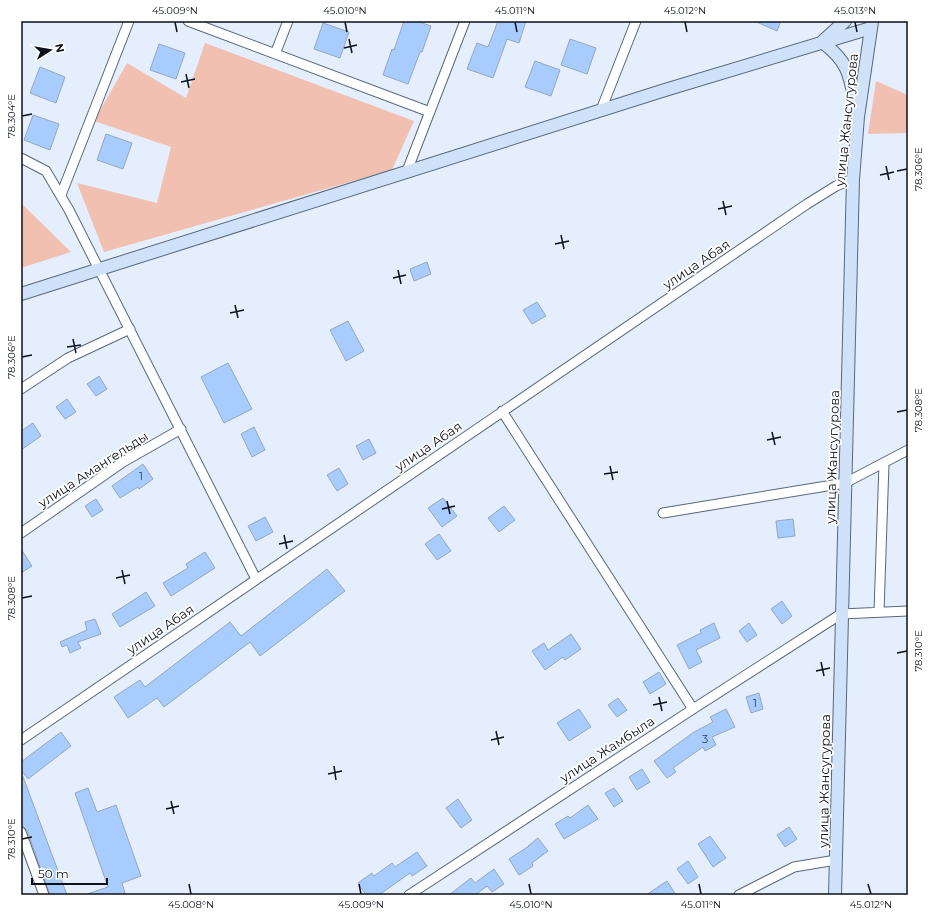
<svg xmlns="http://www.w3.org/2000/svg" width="929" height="916" font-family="Montserrat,sans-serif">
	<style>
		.green { fill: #f2c0b1 }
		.building { fill: #a7ccfd; stroke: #96a7bd }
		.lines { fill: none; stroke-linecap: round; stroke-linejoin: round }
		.street-casing { stroke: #58687c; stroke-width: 11 }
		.secondary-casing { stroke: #58687c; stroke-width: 14 }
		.street { stroke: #fff; stroke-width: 9 }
		.secondary { stroke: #d0e2fa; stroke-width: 12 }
		.ticks { fill: none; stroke: #0b1118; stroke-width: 1.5 }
		.labels { text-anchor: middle; stroke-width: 3.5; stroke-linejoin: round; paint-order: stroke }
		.number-label { font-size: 11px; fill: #324051 }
		.street-label { font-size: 13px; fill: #0b1118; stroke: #fff }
		.neatline { fill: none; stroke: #0b1118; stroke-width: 1.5 }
		.ticks-label { font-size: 10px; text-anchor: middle; fill: #0b1118 }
	</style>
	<rect width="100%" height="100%" fill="#e4eefd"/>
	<path class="green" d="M205 43 414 121 392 170 104 252 77 183 157 203 171 147 94 121 127 63 186 98Z
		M876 81 908 95V133L868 134Z
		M21 203 71 252 21 268Z"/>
	<path class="building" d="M404 21H416L431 26 422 52H420L408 84 383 75 392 49 394 50Z
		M498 21H526L519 43 507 39 493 78 467 69 477 43 488 47Z
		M754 21H781L777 31Z
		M323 23 349 32 340 58 314 49Z
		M570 39 596 48 587 74 561 65Z
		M159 44 185 53 176 79 150 70Z
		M535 61 560 70 551 96 525 87Z
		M40 67 65 77 56 103 30 93Z
		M33 115 59 124 50 150 24 140Z
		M106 134 132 143 123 169 97 160Z
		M427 262 431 274 414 281 410 269Z
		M537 302 546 316 532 324 523 310Z
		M348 321 364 351 346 361 330 330Z
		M228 363 252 409 224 423 201 377Z
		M99 376 107 389 96 396 87 384Z
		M67 399 76 412 65 419 56 407Z
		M33 423 41 436 21 450V431Z
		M254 427 265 450 252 457 241 434Z
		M369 439 376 453 363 460 356 446Z
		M143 464 153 479 139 489 138 487 120 498 112 486Z
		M339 468 348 484 337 491 327 475Z
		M443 498 457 516 442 527 428 508Z
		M96 499 103 510 92 517 85 506Z
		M504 506 515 520 499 532 488 518Z
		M265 517 273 532 256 541 248 526Z
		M793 519 795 536 778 538 776 521Z
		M439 534 451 551 437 560 425 544Z
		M21 549 32 566 21 573Z
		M205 552 215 568 171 596 163 583 188 568 186 564Z
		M327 569 345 591 260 656 250 642 164 707 157 698 128 718 114 697 140 680 145 687 230 622 241 636Z
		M146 592 155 606 120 627 112 614Z
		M782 601 792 616 782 624 771 609Z
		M95 619 101 634 78 642 81 648 70 653 67 645 62 647 60 642 87 630 85 622Z
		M714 623 720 638 696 650 702 662 689 669 677 645 701 633 700 630Z
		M749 623 757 635 747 642 739 631Z
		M571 634 581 649 565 660 563 657 545 670 532 651 544 643 548 650Z
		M659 672 666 684 650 694 643 682Z
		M759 693 763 709 751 713 746 697Z
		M618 698 627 710 617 717 608 705Z
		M579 709 591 727 569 741 557 723Z
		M726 709 735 727 712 737 716 745 705 751 703 747 673 768 676 772 667 778 654 761 694 732 713 722 710 717Z
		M61 732 71 746 28 779 21 770V762Z
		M642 769 650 782 637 790 629 777Z
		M21 774H22L67 895H50L27 830 23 827 21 821Z
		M88 788 97 812 116 805 141 876 122 883 125 893 120 895H87V894L108 887 75 793Z
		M614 788 623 801 614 807 605 793Z
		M458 799 472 820 461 828 446 808Z
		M588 805 598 819 564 839 555 824 568 816 570 818Z
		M789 827 797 839 785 847 777 835Z
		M710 836 726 858 713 867 698 844Z
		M538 838 548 851 532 863 533 866 519 875 509 859 529 846H528Z
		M417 852 427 866 412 876 410 873 379 895H366L358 883 372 873 374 876 392 863 395 867Z
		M688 861 698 877 688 884 677 869Z
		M494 869 504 884 492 892 487 886 475 895H449L471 878 475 883Z
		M667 881 676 895H646Z"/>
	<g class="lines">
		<defs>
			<path id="street" d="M188 21 430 112
				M275 54 288 21
				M601 110 636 21
				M21 158 46 171 69 210 256 579
				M407 171 465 21
				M61 195 129 21
				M21 389 68 358 130 329
				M502 411 693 709
				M663 513 845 483 908 450
				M21 533 123 462 181 429
				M879 612 884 463
				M21 740 807 204 836 186 853 179
				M21 832 44 895
				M409 895 693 709 841 614 908 611
				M739 895 794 867 836 860"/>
			<path id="secondary" d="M845 21 822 42C849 62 850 76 856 107
				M21 294 665 90 871 28
				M835 895 853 179 858 117 872 22"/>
		</defs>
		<use href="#street" class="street-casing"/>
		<use href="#secondary" class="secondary-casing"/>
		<use href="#street" class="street"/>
		<use href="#secondary" class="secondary"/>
	</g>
	<path class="ticks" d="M175 22 177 32M345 22 347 32M515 22 517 32M685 22 687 32M855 22 857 32M349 39 352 53M344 48 357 45M186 74 189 88M181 82 195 79M22 116 32 114M886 166 889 180M897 171 907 169M880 175 894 172M723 201 726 215M718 209 732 206M561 235 564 249M555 244 569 241M398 270 401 284M393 278 406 275M235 305 238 318M230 313 244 310M73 339 76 353M67 347 81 345M22 357 32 355M897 412 907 410M772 432 775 445M767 440 781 437M610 466 613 480M604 474 618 472M447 501 450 514M442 509 455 506M284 535 287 549M279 544 293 541M122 570 125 584M116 578 130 575M22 598 32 596M897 653 907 651M821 662 824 676M816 671 830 668M659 697 662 711M653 705 667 702M496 731 499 745M491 740 504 737M334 766 336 780M328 774 342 771M171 801 174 814M166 809 179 806M22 839 32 837M189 884 191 894M359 884 361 894M529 884 531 894M699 884 701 894M868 884 871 894"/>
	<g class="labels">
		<g class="number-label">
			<text x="141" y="480">1</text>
			<text x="755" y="707">1</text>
			<text x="705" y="743">3</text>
		</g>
		<g class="street-label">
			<text transform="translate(846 120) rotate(-84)" y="5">улица Жансугурова</text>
			<text transform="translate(696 264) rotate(-34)" y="5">улица Абая</text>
			<text transform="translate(428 446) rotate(-34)" y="5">улица Абая</text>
			<text transform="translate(832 457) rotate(-88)" y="5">улица Жансугурова</text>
			<text transform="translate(93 469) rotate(-33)" y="5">улица Амангельды</text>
			<text transform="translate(160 629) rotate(-34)" y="5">улица Абая</text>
			<text transform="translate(607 749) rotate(-33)" y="5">улица Жамбыла</text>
			<text transform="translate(824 781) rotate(-89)" y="5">улица Жансугурова</text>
		</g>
	</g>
	<rect width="929" height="916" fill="none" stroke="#ffffff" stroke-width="44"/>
	<g transform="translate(50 50) rotate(78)" stroke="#ffffff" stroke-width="3" paint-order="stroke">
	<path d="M0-3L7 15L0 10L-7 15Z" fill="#0b1118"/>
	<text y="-6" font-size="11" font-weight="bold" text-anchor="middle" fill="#0b1118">N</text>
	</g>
	<path d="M32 878v6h75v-6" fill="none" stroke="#0b1118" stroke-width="2"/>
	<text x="38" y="878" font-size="12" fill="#0b1118" stroke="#ffffff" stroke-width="3" paint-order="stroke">50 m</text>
	<rect x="22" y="22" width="885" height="872" class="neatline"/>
	<g class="ticks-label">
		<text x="175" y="14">45.009°N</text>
		<text x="345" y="14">45.010°N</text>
		<text x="515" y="14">45.011°N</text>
		<text x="685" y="14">45.012°N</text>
		<text x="855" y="14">45.013°N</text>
		<text transform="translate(11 116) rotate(-90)" y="4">78.304°E</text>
		<text transform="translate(918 169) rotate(-90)" y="4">78.306°E</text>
		<text transform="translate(11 357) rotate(-90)" y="4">78.306°E</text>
		<text transform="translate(918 410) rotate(-90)" y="4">78.308°E</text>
		<text transform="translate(11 598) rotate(-90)" y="4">78.308°E</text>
		<text transform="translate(918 651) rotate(-90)" y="4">78.310°E</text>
		<text transform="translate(11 839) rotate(-90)" y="4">78.310°E</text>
		<text x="191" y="908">45.008°N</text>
		<text x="361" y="908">45.009°N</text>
		<text x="531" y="908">45.010°N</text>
		<text x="701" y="908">45.011°N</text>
		<text x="871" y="908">45.012°N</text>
	</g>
</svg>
